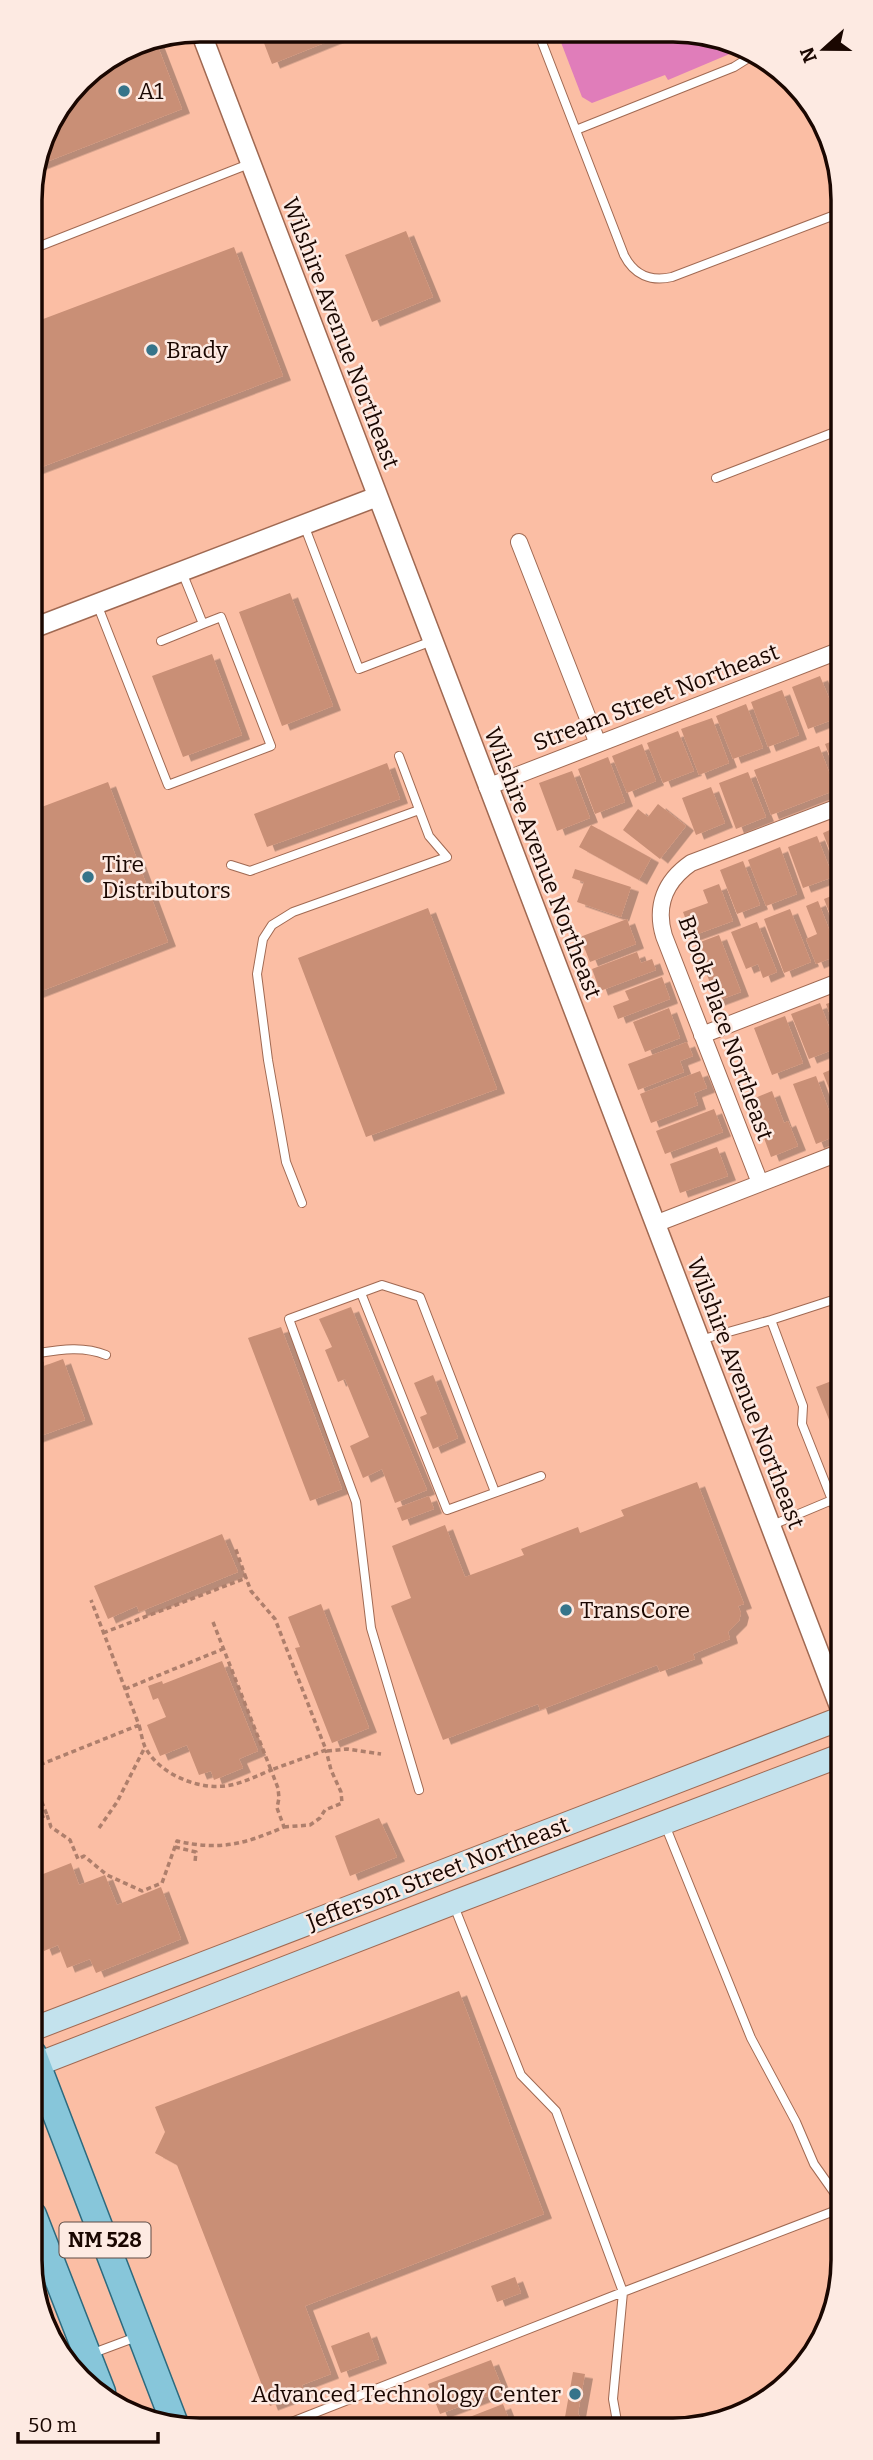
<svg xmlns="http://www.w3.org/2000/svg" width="873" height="2460" font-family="Bitter,serif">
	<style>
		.green { fill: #e07dba }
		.building { fill: #c98f76; filter: url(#shadow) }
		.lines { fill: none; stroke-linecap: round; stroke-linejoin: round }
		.service-casing { stroke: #a06952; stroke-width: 10 }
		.minor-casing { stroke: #a06952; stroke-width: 18 }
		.tertiary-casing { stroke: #a06952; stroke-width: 22 }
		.secondary-casing { stroke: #a06952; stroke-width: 25 }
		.primary-casing { stroke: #2d6a7e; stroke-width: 29 }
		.path { stroke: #ae7f6c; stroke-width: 3.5; stroke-dasharray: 5 3.5; stroke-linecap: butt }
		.service { stroke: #fff; stroke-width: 8 }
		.minor { stroke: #fff; stroke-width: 16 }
		.tertiary { stroke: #fff; stroke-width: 19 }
		.secondary { stroke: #c3e2ed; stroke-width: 23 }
		.primary { stroke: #87c6da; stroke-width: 26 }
		.poi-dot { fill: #36748a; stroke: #fdeae2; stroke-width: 2.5 }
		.labels { text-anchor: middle; stroke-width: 5; stroke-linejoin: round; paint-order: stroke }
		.shield { fill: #fdeae2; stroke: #5e4b44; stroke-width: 2 }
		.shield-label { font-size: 21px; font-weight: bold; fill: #1a0701 }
		.poi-label { font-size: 23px; fill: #1a0701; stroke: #fdeae2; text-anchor: start }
		.street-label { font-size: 23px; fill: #1a0701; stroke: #fdeae2 }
		.rim { fill: none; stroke: #1a0701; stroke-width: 3.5 }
	</style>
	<defs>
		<filter id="shadow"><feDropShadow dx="8" dy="4.5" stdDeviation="0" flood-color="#0004"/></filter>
	</defs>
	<rect width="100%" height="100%" fill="#fbbea4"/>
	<path class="green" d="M557 32 707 33 739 50 668 80 665 75 592 103 582 97Z"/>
	<path class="building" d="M259 30 354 31 272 64Z
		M155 39 182 109 36 166 47 125 87 72 135 43Z
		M406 231 433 297 372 322 345 255Z
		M234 247 283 376 31 471 30 324Z
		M290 593 333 706 282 726 239 612Z
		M212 654 242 735 183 757 152 676Z
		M841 669V702H840L830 673Z
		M820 676 837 718 808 729 792 687Z
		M782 690 799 735 768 747 751 702Z
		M746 704 763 748 733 759 716 716Z
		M712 718 729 763 699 775 681 729Z
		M678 731 694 771 663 783 647 743Z
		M841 738V786L825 744Z
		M642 744 656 781 627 793 612 756Z
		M819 746 836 790 771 815 754 770Z
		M608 757 625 802 595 814 578 769Z
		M387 763 400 799 267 847 254 814Z
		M572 771 590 818 557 831 539 783Z
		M748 772 766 817 736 829 719 783Z
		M108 782 168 942 31 995V811Z
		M711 787 725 823 696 835 682 798Z
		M658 804 686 826 660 859 623 830 638 809 648 817Z
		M591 825 651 858 639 880 579 847Z
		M841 825V880L823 833Z
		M817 836 833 877 803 888 788 847Z
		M780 847 797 894 766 906 748 860Z
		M743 861 760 905 737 914 720 870Z
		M575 869 631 887 621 917 577 902 584 882 572 878Z
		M719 884 733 921 692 936 683 912 708 903 703 890Z
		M841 892V943L824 899Z
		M818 901 839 955 816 964 806 939 817 934 806 906Z
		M428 908 497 1089 366 1137 298 958Z
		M790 909 811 962 784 973 764 919Z
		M627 919 636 944 590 962 580 937Z
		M757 922 777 972 763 978 758 964 746 969 731 932Z
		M719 935 741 992 717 1001 695 944Z
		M637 952 641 963 652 959 656 970 600 991 592 969Z
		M662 977 670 999 618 1019 613 1006 629 1000 625 991Z
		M841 999V1043L826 1004Z
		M820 1003 837 1048 809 1059 791 1014Z
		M669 1008 680 1038 645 1052 633 1022Z
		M785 1016 803 1063 772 1075 754 1028Z
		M687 1042 693 1056 680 1061 684 1072 638 1090 628 1064Z
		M835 1068 839 1078 841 1077V1119L823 1073Z
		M700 1071 707 1088 694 1093 698 1105 651 1123 640 1094Z
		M816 1076 838 1135 816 1144 793 1084Z
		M772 1091 784 1123 788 1121 798 1146 771 1157 750 1100Z
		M714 1109 723 1132 665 1154 656 1131Z
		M717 1147 728 1176 680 1193 670 1164Z
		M351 1307 427 1490 395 1503 382 1469 363 1478 350 1446 369 1437 345 1379 338 1382 325 1350 332 1347 319 1319Z
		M281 1327 342 1489 310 1501 248 1338Z
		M63 1359 85 1420 32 1439V1363L40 1360 44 1362V1366Z
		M433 1375 458 1438 433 1449 420 1417 427 1414 414 1383Z
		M842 1377V1452L816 1387Z
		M697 1482 744 1604 738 1606 741 1613 739 1621 728 1632 730 1639 693 1654 695 1659 660 1672 657 1665 540 1710 538 1704 443 1740 391 1606 411 1598 392 1546 445 1525 465 1577 524 1555 521 1549 578 1527 580 1533 624 1516 621 1510Z
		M429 1496 434 1509 402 1521 397 1508Z
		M222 1534 238 1572 139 1612 137 1606 108 1619 94 1586Z
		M321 1604 369 1728 332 1743 295 1648 300 1647 288 1617Z
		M222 1661 258 1751 239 1759 243 1768 214 1780 211 1771 199 1775 187 1745 160 1756 147 1725 166 1717 158 1698 153 1700 148 1686 162 1681 163 1684Z
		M379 1818 397 1857 350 1876 335 1836Z
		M71 1863 79 1885 105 1875 117 1905 161 1887 181 1939 96 1973 90 1959 67 1968 58 1945 44 1951 33 1921V1878Z
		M459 1991 544 2214 305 2306 331 2374 302 2385 305 2393 270 2406 177 2165 155 2153 165 2132 155 2107Z
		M515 2277 521 2293 497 2302 491 2286Z
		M369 2332 379 2359 341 2373 331 2346Z
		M491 2360 503 2390 440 2414 428 2384Z
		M573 2372 585 2374 578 2413 584 2427H541L565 2417Z
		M503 2404 512 2427H470L467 2418Z"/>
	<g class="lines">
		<defs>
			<path id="service" d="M538 32 624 255C634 275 651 282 672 277L840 213
				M576 130 734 67 750 57
				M30 250 249 164
				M716 478 840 430
				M304 525 359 669 432 641
				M97 604 168 785 271 746 221 617 203 624 182 572
				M161 641 203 624
				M231 865 250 871 419 810
				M302 1203 286 1162 268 1060 257 974 263 939 272 925 293 912 447 857 429 836 399 756
				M361 1293 447 1510 541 1476
				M771 1320 842 1297
				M700 1340 771 1320 803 1406 802 1424 832 1500 770 1526
				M32 1354C58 1350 82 1345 106 1355
				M832 1500 842 1526
				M419 1790 371 1628 356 1502 289 1319 382 1285 420 1297 495 1492
				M665 1825 751 2038 796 2122 814 2164 838 2198 843 2209
				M72 2367 88 2355 139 2336
				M279 2427 623 2292 556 2111 521 2075 454 1906
				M618 2427 613 2399 623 2292 842 2208"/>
			<path id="minor" d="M519 542 598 744
				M487 787 841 650
				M702 1035 841 981
				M760 1183 664 936C655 906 665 881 691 863L841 806
				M655 1224 841 1152"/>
			<path id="tertiary" d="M200 30 842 1713
				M31 629 376 497"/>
			<path id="secondary" d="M33 2029 842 1718
				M33 2066 458 1901 842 1755"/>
			<path id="primary" d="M33 2054 176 2427
				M33 2215 102 2392"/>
		</defs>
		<use href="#service" class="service-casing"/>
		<use href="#minor" class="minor-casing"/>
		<use href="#tertiary" class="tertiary-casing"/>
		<use href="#secondary" class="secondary-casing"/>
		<use href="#primary" class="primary-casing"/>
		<path class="path" d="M213 1622 271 1770 326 1750 275 1619 251 1591 246 1578
			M103 1633 246 1578 235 1547
			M125 1689 223 1649
			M327 1751 347 1749 381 1754
			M32 1768 139 1725 91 1600
			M32 1778 47 1815 32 1820
			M47 1815 51 1827 70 1840 78 1859 84 1856 107 1875 142 1891 162 1883 177 1841C220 1851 245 1844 284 1827L277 1808 279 1798 278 1788 271 1770C259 1775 247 1781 235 1784 204 1793 160 1776 145 1747 142 1740 141 1732 139 1725
			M284 1827 310 1825 320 1818 325 1810 342 1803 341 1792 331 1770 326 1750
			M99 1828 117 1802 145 1747
			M175 1847 196 1852 195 1862"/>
		<use href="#service" class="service"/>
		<use href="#minor" class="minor"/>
		<use href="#tertiary" class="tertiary"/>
		<use href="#secondary" class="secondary"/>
		<use href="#primary" class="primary"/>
	</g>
	<g class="poi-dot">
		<circle cx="124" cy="91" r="7"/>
		<circle cx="152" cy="350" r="7"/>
		<circle cx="88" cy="877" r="7"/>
		<circle cx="566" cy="1610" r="7"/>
		<circle cx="575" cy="2394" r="7"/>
	</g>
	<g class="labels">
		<rect class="shield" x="59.5" y="2222.5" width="91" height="35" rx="5"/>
		<g class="shield-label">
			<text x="105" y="2247">NM 528</text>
		</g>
		<g class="poi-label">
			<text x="138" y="99">A1</text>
			<text x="166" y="358">Brady</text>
			<text x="102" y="872">Tire<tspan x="102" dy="26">Distributors</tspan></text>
			<text x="580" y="1618">TransCore</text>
			<text x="561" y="2402" text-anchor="end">Advanced Technology Center</text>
		</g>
		<g class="street-label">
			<text transform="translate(341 333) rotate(69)" y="8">Wilshire Avenue Northeast</text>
			<text transform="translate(656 697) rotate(-21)" y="8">Stream Street Northeast</text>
			<text transform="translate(543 863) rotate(69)" y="8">Wilshire Avenue Northeast</text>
			<text transform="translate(726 1028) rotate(70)" y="8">Brook Place Northeast</text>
			<text transform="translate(746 1393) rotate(69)" y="8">Wilshire Avenue Northeast</text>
			<text transform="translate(438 1873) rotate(-21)" y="8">Jefferson Street Northeast</text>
		</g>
	</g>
	<path d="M0 0H873V2460H0ZM200 42H673A158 158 0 0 1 831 200V2260A158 158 0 0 1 673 2418H200A158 158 0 0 1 42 2260V200A158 158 0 0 1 200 42Z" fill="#fdeae2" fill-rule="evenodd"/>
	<path class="rim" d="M200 42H673A158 158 0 0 1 831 200V2260A158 158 0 0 1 673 2418H200A158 158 0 0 1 42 2260V200A158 158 0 0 1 200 42Z"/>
	<g transform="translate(824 49) rotate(249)" stroke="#fdeae2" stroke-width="5" paint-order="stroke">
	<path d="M0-5L12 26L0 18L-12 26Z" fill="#1a0701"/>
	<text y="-10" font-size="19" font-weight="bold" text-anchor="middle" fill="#1a0701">N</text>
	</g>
	<path d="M18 2432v10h140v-10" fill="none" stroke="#1a0701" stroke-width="3.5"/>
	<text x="28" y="2432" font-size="21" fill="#1a0701" stroke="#fdeae2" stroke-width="5" paint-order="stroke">50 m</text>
</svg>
